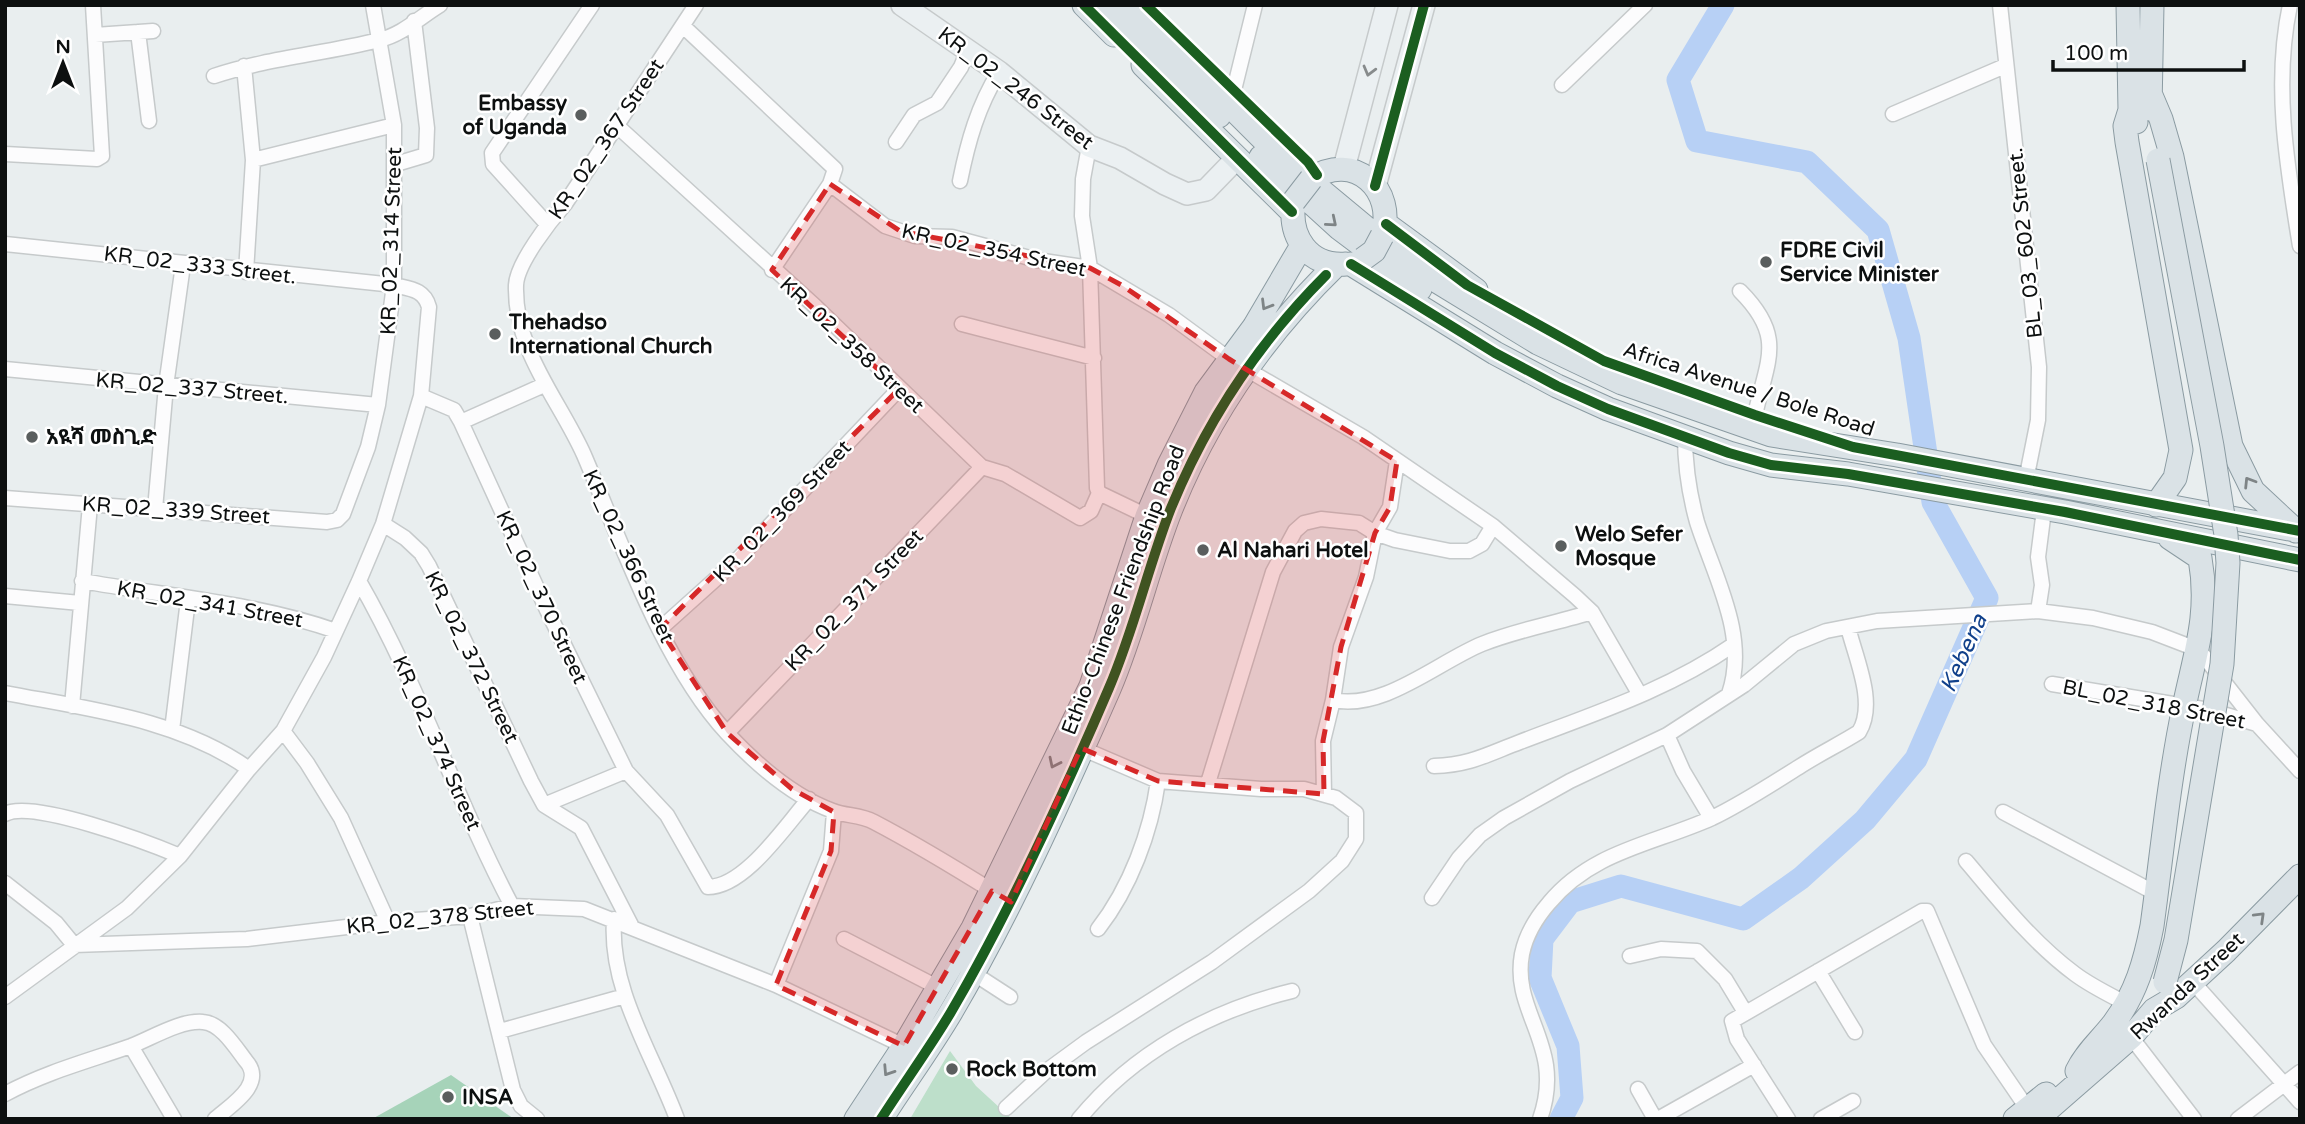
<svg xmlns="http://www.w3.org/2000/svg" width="2305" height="1124" font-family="'Varela Round','Noto Sans Ethiopic',sans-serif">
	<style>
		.green { fill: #bddfca }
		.forest { fill: #a6d3b9 }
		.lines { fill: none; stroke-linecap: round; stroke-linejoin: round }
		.river { stroke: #b7d0f5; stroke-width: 23 }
		.street-casing { stroke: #c6cacb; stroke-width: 17 }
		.secondary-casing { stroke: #c6cacb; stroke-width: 24 }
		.primary-casing { stroke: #8b9ba2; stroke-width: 25 }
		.street { stroke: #fcfcfd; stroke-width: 14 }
		.secondary { stroke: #ebf0f2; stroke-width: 21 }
		.primary { stroke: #dae2e6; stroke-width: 23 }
		.primary-bridge-casing { stroke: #8b9ba2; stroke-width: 25; stroke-linecap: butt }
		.primary-bridge { stroke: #dae2e6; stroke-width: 23 }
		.cycleway-casing { stroke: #fff; stroke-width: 15 }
		.cycleway { stroke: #1b5e20; stroke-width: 10 }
		.oneway { stroke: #878b8c }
		.oneway2 { stroke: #7e8486 }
		.marked { fill: #d62828; fill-opacity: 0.2; stroke: #d62828; stroke-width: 5; stroke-dasharray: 14 9; stroke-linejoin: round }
		.poi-dot { fill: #5a5e5e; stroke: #fff; stroke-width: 2.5 }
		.labels { text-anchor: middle; stroke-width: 5; stroke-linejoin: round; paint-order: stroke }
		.street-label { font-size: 21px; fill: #0d1010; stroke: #fff }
		.poi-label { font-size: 21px; font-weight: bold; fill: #0d1010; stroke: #fff; text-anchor: start }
		.water-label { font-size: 23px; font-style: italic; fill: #10408b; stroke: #fff }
	</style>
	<rect width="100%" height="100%" fill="#e9eeef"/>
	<path class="green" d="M950 1051 976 1086 1012 1119H910Z"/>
	<path class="forest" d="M451 1075 514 1119H372Z"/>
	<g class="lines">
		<path class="river" d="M1561 1119 1572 1098 1568 1046 1540 978 1542 939 1570 902 1621 886 1743 919 1801 878 1865 820 1916 759 1987 598 1933 502 1909 338 1878 230 1807 162 1697 141 1678 80 1723 5"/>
		<defs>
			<path id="street" d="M696 5 565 204C550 221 517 263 516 285 514 351 559 399 584 455 621 541 663 664 727 733 755 763 794 797 833 811 846 816 861 815 874 822 916 844 957 869 997 894
				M2000 5 2039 367 2038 420 2026 480
				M2290 5C2273 84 2287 166 2300 246
				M683 26 835 169 830 184 772 270
				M138 32 149 121
				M95 35 153 31
				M244 66 253 160 246 272
				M214 76C268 58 324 54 379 40 402 35 420 17 440 5
				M1562 85 1645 5
				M1234 90 1255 5
				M1893 114 2005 66
				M615 124 816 307 982 467 1005 474 1080 518 1091 511 1099 493
				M896 142 914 115 937 103 961 67 968 50
				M1089 146 1083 179 1082 216 1090 268 1097 488 1099 493 1147 516
				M5 154 97 159 102 156 93 5
				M253 160 394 125
				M396 164 426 155 427 128 414 21
				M960 181C968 141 978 106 999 72
				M830 184 885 226 915 236 952 237 1037 260 1090 268 1169 315 1229 359 1363 437 1493 526 1575 596 1592 612 1640 695
				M547 224 493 164 492 153 592 5
				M5 244 394 285C410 289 424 289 429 307L421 396
				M1740 291C1786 337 1767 360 1755 415
				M962 324 1094 358
				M5 369 378 405
				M461 422 544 385
				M1685 436C1685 466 1689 493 1697 522 1714 576 1749 636 1729 694
				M5 498 327 522 337 520 343 514 368 447 378 405 394 285V125L373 5
				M155 509 166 386 183 265
				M383 524 405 538 421 553 429 566 531 781 544 805 581 828 631 925
				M82 581C165 596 257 603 336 631
				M359 581C419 685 456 800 512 906
				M5 596 80 603
				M2038 611 2042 585 2038 557 2044 510
				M660 629 739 558 899 389
				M2052 684 2209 710 2257 724
				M5 693C88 709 179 719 249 769L180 856 127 908 5 997
				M1333 700C1383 711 1438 662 1482 644 1517 630 1556 623 1592 612
				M72 706 90 505
				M172 730 188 600
				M283 731 307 763 341 818 388 922
				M727 733 982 467
				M1667 735 1683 771 1711 818
				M1434 766C1470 765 1488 754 1520 742 1593 714 1668 690 1733 645
				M249 769 283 731 324 657 359 581 383 524 421 396 454 410 461 422 547 610 626 771 667 815 708 887C745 887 785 826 809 799
				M1208 783 1273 572 1295 531 1304 523 1321 519 1359 523 1375 533 1395 540 1450 551H1469L1482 544 1493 526
				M1324 794 1323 741 1333 700 1341 647 1366 577 1375 533 1390 507 1397 461
				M544 805 626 771
				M2003 812 2157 894
				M5 814C32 799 149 843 180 856
				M1966 861C2000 901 2033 943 2075 974 2091 986 2110 995 2127 1004
				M5 883 56 923 74 945
				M1432 898 1459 858 1480 835 1504 818 1570 781 1667 735 1744 685 1794 644 1826 631 1877 621 2038 611 2093 618 2152 632 2199 650 2257 724 2300 771
				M470 916 513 1090 521 1106 537 1119
				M614 919C609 990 653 1054 677 1119
				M1098 929C1130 888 1151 832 1158 781
				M844 939 939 988
				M74 945 247 939 388 922 470 916 512 906 584 909 776 985 904 1046
				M1630 956 1661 949 1697 951 1725 979 1745 1012
				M1818 971 1855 1032
				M973 973 1010 997
				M2192 981 2300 1102
				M776 985 831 851 834 812
				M500 1031 625 996
				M2131 1037 2194 1119
				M131 1046 174 1119
				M1638 1089 1655 1119
				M5 1094C46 1072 88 1061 131 1046 152 1038 180 1020 203 1022 221 1023 236 1048 246 1061 266 1084 231 1105 215 1119
				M1006 1108 1045 1072 1086 1042 1212 962 1309 891 1342 861 1356 839V813L1336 798 1304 789H1261L1158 781 1081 748
				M1079 1119C1133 1053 1210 1011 1292 991
				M1540 1119C1566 1045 1511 1014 1522 954 1526 934 1536 918 1549 903 1592 851 1654 844 1712 818 1743 803 1770 785 1799 767 1819 754 1840 744 1859 732 1877 703 1855 657 1848 627
				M1658 1119 1754 1065
				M1788 1119 1737 1039 1732 1021 1922 911H1927L1984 1045 2027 1108
				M1821 1119 1853 1101
				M2238 1119 2300 1072"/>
			<path id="secondary" d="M902 5 999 72 1089 146 1120 158 1165 184 1187 194 1206 190 1237 158
				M1344 168 1387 5
				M1375 186 1424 5"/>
			<path id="primary" d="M1084 5 1114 35
				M1107 5 1219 116
				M1129 5 1282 158 1412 266 1538 343 1622 383 1771 435 1897 455 2300 531
				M2128 5 2130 110 2136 122
				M1143 65 1292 212
				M2150 93 2161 119 2172 157 2231 446 2253 491 2296 531
				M2150 109 2152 5
				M2130 110 2125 126 2127 142 2181 450 2175 478 2156 505
				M1261 157 1339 228 1420 289
				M1311 179C1354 150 1397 190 1382 236
				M1294 201C1288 237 1309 267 1346 264
				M1386 224 1476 290
				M1351 264 1495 353 1557 386 1608 409 1729 453 1771 465 1848 474 2065 512 2300 560
				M2077 1071C2086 1052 2102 1039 2114 1023 2136 993 2145 962 2152 926 2162 853 2169 778 2184 707 2195 653 2210 615 2200 558L2170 538
				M856 1119 904 1046 973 928 1091 686 1147 516 1169 465 1206 392 1254 327 1301 247
				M881 1119C904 1083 929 1049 951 1012 1011 910 1061 798 1109 689 1134 631 1148 567 1171 509 1208 416 1265 334 1336 265
				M2015 1119 2046 1094
				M2037 1119 2131 1037 2154 1010 2176 997 2226 951 2300 876"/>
		</defs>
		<use href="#street" class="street-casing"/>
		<use href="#secondary" class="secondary-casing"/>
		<use href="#primary" class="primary-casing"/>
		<use href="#street" class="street"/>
		<use href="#secondary" class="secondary"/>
		<use href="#primary" class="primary"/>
		<defs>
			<path id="primary-bridge" d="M2158 160 2212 446 2226 535 2228 563 2222 664 2176 940 2165 982
				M1294 201 1311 179
				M1363 259 1374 251 1382 236"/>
		</defs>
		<use href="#primary-bridge" class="primary-bridge-casing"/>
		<use href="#primary-bridge" class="primary-bridge"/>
		<defs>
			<path id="cycleway" d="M1084 5 1292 212
				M1146 5 1308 162 1317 175
				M1375 186 1424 5
				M1386 224 1467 285 1604 361 1755 415 1853 447 2300 531
				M1351 264 1495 353 1557 386 1608 409 1729 453 1771 465 1848 474 2065 512 2300 560
				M881 1119C904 1083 929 1049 951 1012 1011 909 1062 798 1109 688 1134 630 1148 567 1171 508 1207 420 1259 342 1326 275"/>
		</defs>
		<use href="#cycleway" class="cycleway-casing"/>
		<use href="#cycleway" class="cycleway"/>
	</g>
	<defs><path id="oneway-chevron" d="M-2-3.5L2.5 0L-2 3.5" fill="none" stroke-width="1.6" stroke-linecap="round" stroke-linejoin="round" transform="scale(1.75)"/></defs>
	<use class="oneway" href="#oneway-chevron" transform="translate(1369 71) rotate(105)"/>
	<g class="oneway2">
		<use href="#oneway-chevron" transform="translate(1332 222) rotate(40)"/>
		<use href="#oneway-chevron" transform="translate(1266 305) rotate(121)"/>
		<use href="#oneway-chevron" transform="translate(2249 482) rotate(-122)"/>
		<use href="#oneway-chevron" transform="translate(1054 763) rotate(116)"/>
		<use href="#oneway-chevron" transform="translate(2260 917) rotate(-44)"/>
		<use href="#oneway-chevron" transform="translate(888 1071) rotate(123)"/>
	</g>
	<path class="marked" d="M830 184 900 231 1090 268 1123 286 1229 359 1397 461 1390 507 1375 533 1341 647 1323 741 1324 794 1158 781 1081 748 1011 902 992 891 904 1046 776 985 831 851 834 812 792 789 727 733 660 629 899 389 772 270Z"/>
	<g class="poi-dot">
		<circle cx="581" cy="115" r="7"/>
		<circle cx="1766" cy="262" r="7"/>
		<circle cx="495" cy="334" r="7"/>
		<circle cx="32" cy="437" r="7"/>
		<circle cx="1561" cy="546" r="7"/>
		<circle cx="1203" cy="550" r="7"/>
		<circle cx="952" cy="1069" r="7"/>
		<circle cx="448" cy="1097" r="7"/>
	</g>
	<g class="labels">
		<g class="street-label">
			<text transform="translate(1016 88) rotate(37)" y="7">KR_02_246 Street</text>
			<text transform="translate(606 139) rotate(-56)" y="7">KR_02_367 Street</text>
			<text transform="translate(391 241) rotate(-88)" y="7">KR_02_314 Street</text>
			<text transform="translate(2025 243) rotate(-96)" y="7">BL_03_602 Street.</text>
			<text transform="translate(994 250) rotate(12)" y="7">KR_02_354 Street</text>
			<text transform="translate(200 265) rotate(7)" y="7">KR_02_333 Street.</text>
			<text transform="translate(852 345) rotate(43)" y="7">KR_02_358 Street</text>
			<text transform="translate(192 388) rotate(5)" y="7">KR_02_337 Street.</text>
			<text transform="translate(1749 389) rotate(18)" y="7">Africa Avenue / Bole Road</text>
			<text transform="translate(176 510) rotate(4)" y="7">KR_02_339 Street</text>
			<text transform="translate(782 511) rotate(-46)" y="7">KR_02_369 Street</text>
			<text transform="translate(629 556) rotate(65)" y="7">KR_02_366 Street</text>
			<text transform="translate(1123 590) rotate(-69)" y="7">Ethio-Chinese Friendship Road</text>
			<text transform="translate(542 597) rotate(65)" y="7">KR_02_370 Street</text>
			<text transform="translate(854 600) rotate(-46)" y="7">KR_02_371 Street</text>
			<text transform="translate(210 604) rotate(10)" y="7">KR_02_341 Street</text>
			<text transform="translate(472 657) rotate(64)" y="7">KR_02_372 Street</text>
			<text transform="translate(2154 704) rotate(11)" y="7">BL_02_318 Street</text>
			<text transform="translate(437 743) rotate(66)" y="7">KR_02_374 Street</text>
			<text transform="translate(440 917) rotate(-6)" y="7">KR_02_378 Street</text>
			<text transform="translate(2187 986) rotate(-43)" y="7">Rwanda Street</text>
		</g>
		<g class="poi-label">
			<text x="567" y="110" text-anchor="end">Embassy<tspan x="567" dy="24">of Uganda</tspan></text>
			<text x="1780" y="257">FDRE Civil<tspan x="1780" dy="24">Service Minister</tspan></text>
			<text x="509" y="329">Thehadso<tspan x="509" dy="24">International Church</tspan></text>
			<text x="46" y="444">አዪሻ መስጊድ</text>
			<text x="1575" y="541">Welo Sefer<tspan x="1575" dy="24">Mosque</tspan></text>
			<text x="1217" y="557">Al Nahari Hotel</text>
			<text x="966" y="1076">Rock Bottom</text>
			<text x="462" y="1104">INSA</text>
		</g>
		<g class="water-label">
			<text transform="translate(1963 653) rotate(-66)" y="8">Kebena</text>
		</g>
	</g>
	<rect width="2305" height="1124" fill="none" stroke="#0d1010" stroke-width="14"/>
	<g transform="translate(63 63)" stroke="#ffffff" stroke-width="5" paint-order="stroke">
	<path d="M0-5L12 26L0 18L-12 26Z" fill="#0d1010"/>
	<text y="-10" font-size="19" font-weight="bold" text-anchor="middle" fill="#0d1010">N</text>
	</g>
	<path d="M2053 60v10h191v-10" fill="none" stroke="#0d1010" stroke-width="3.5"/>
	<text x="2064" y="60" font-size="21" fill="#0d1010" stroke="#ffffff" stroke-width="5" paint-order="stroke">100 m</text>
</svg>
